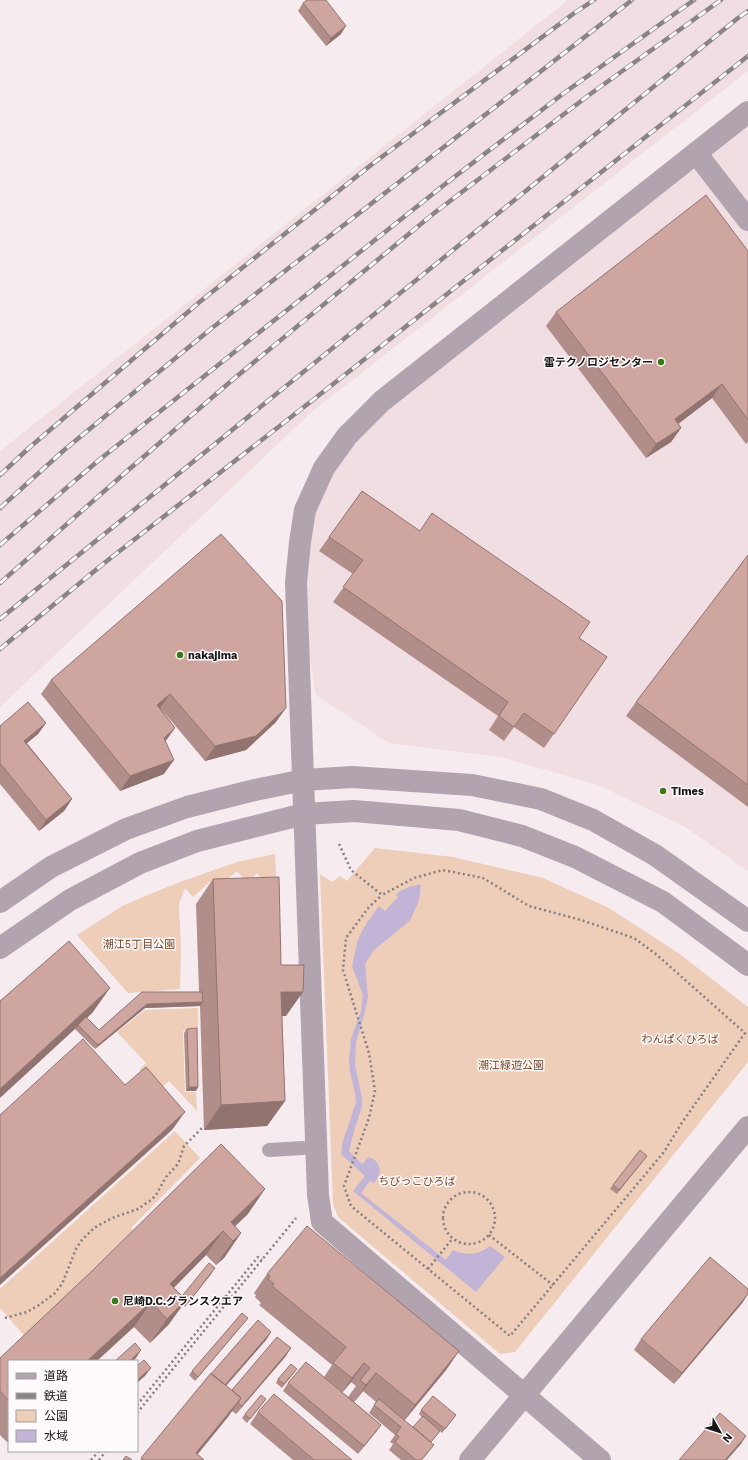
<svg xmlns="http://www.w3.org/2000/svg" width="748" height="1460" font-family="'Work Sans','Noto Sans JP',sans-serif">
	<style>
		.built { fill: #f0dee3 }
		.green { fill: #eecdb9 }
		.water { fill: #c1b4d6 }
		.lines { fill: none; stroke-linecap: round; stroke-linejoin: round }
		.path { stroke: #847e80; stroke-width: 2.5; stroke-dasharray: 2 3; stroke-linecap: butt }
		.service { stroke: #b1a4af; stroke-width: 14 }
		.minor { stroke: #b1a4af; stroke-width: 22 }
		.tertiary { stroke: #b1a4af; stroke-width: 22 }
		.rail-casing { stroke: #8a8486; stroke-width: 4.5 }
		.rail { stroke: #fffbfc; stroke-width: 3; stroke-dasharray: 9; stroke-linecap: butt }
		.wall { fill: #b28e8a; fill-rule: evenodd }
		.shaded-wall { fill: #917470 }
		.building { fill: #cfa5a0; stroke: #917470 }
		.poi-dot { fill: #3a7a17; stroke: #fffbfc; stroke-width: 1.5 }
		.labels { text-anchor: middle; stroke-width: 3; stroke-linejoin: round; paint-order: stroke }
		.poi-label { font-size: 11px; font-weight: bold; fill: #191617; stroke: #fffbfc; text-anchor: start }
		.park-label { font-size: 11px; fill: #774827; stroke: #fffbfc }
	</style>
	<rect width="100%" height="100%" fill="#f6ecef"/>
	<path class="built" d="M568 0H748V71L313 411 0 707V451Z
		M748 112V871L685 827 598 785 500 757 389 743 316 695 296 583 300 542 347 436Z"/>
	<path class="green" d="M375 848 453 857 543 878 607 907 677 952 748 1007V1062L515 1352 500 1354 338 1217 333 1204 320 874 332 882 340 876 347 881Z
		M275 854 277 897 257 873 248 884 237 871 219 887 212 880 193 897 185 888 179 904 181 951 180 989 128 993 77 935 124 905 177 883 237 862Z
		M198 1008V1028L183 1031 185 1092H196L197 1111 169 1081 161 1088 139 1070 146 1063 117 1032 145 1010Z
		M175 1131 200 1158 131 1228 136 1234 27 1339 0 1308V1289Z"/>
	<path class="water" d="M421 884 419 900 411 919 405 925 374 950 365 964 368 997 364 1015 356 1043 355 1065 362 1098V1106L354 1131 349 1151 362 1164 369 1157C381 1161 383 1174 374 1183L370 1181 361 1193 446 1260 453 1250C467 1256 478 1255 490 1246L505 1257 476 1292 353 1191 365 1176 341 1154 342 1144 356 1103 355 1093 350 1072 349 1060 351 1039 361 1011 363 995 352 966 358 939 366 924 379 906 385 911 398 897 396 895C402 888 412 886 421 884Z"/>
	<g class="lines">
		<path class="path" d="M339 844 351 870 382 895 414 878 443 870 483 878 529 906 581 920 634 938 657 955 745 1033 681 1124 664 1152 510 1336 351 1206 344 1186 369 1118 375 1091 369 1053 343 970 346 938 369 907 382 895
			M443 1218a26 26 0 1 1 52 0a26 26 0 1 1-52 0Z
			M489 1235 553 1285
			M428 1269 453 1238
			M5 1318 27 1312 39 1305 54 1294 62 1284 76 1249 81 1241 94 1228 112 1218 138 1209 151 1200 156 1195 166 1177 178 1164 184 1146 204 1126
			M137 1405 258 1257 262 1260
			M137 1413 296 1218
			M91 1460 99 1451
			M99 1460 106 1451"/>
		<path class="service" d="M269 1150 303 1148"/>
		<path class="minor" d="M696 153 748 220"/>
		<path class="tertiary" d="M0 902 51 867 126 829 187 807 255 790 304 780 352 777 472 785 541 799 593 820 655 855 748 921
			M0 948 70 900 140 863 197 841 304 814 354 811 459 820 522 836 575 857 663 902 748 965
			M470 1460 748 1127
			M600 1460 322 1222 318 1195 296 583 300 542 305 510 324 468 347 436 382 401 748 112"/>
		<defs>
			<path id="rail" d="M0 475 30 447 202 300 371 165 573 14 594 0
				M0 508 63 451 212 328 632 0
				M0 545 99 460 444 185 564 93 694 0
				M0 583 126 472 230 382 433 214 589 95 721 0
				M0 619 738 18 748 11
				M0 649 103 564 318 396 748 56"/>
		</defs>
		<use href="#rail" class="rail-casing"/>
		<use href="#rail" class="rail"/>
	</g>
	<path class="wall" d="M303 3 341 34 326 46 298 11Z
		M748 251V442L746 444 712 398 678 424 681 428 671 442 646 458 546 326 556 312Z
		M362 491 420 531 579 638 607 657 544 748 514 727 504 741 489 730 498 716 333 602 353 574 319 551Z
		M748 555V807L626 716 636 702Z
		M282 601 276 722 246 750 205 761 162 710 175 728 165 741 164 774 120 791 41 694 51 680Z
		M46 723 38 734 27 743 72 799 64 811 39 831 0 784V726Z
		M213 879 281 965 286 1016H282L285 1101 267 1126 204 1130 200 1006 145 1008 95 1049 75 1029 0 1001 93 1012 87 1018 99 1030 142 992H199L196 904Z
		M187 1029 198 1087 196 1091H186L184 1033Z
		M644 1160 617 1194 610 1189 613 1185Z
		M248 1214 234 1226 241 1233 224 1258 216 1265 206 1255 174 1288 182 1296 213 1272 185 1307 183 1305 169 1324 150 1343 134 1327 9 1361V1441L7 1442 0 1435V1358Z
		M267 1274 459 1351 446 1370 404 1421 413 1428 422 1417 419 1414 421 1410 456 1415 442 1433 440 1431 431 1442 428 1453 422 1460H401L389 1450 393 1444 390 1442 395 1435 369 1413 376 1402 363 1391 354 1402 381 1425 358 1454 283 1391 288 1383 324 1377 332 1365 259 1305 261 1303 255 1297 256 1295 254 1293ZM351 1382 356 1386 348 1397 342 1392Z
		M743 1302 674 1384 634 1350 641 1339Z
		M248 1318 195 1381 189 1375 192 1371Z
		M271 1332 266 1340 226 1386 232 1390 286 1356 236 1414 232 1411 197 1454 204 1460H140L211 1374Z
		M294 1373 282 1388 276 1383 278 1379Z
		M266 1399 247 1423 242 1418 245 1414Z
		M258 1412 352 1460H293L250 1424Z"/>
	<path class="shaded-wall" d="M346 26 341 34 326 46 331 38Z
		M722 384 712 398 665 434 675 419Z
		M681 428 671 442 646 458 656 444Z
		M170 694 160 708 157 705Z
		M286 708 276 722 246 750 205 761 215 746Z
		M46 723 38 734 16 752 24 741Z
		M175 728 165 742 164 738Z
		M174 760 164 774 120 791 130 776Z
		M72 799 64 811 39 831 46 820Z
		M110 988 93 1012 78 1026V1025L75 1029 0 1098V1089Z
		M281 992H303L286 1016 264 1017Z
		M203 1002 200 1006 145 1008 95 1049 98 1045 147 1004Z
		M189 1087H198L196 1091H186Z
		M285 1101 267 1126 204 1130 221 1105Z
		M185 1112 172 1130 0 1285V1278Z
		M265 1189 248 1214 227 1234 231 1222Z
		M223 1231 206 1255 155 1306 170 1284Z
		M241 1233 224 1258 216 1265 233 1241Z
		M748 1294 743 1302 674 1384 682 1373Z
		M186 1300 169 1324 150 1343 167 1319Z
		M151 1302 134 1327 97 1361H87Z
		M248 1318 245 1322 195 1381 198 1377Z
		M271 1332 266 1340 217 1396 223 1388Z
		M291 1348 286 1356 236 1414 242 1406Z
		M141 1350 136 1358 133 1361H130Z
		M459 1351 446 1370 402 1423 415 1405Z
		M364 1363 351 1382 339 1397 352 1378Z
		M151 1368 145 1376 137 1383V1380Z
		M376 1373 363 1391 353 1404 366 1385Z
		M241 1398 228 1417 193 1460 196 1453Z
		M381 1425 376 1432 358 1454 364 1446Z
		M746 1436 741 1444 727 1460H725Z"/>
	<path class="building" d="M307 0H326L346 26 331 38 303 3Z
		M706 195 748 251V420L722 384 675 419 681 428 656 444 556 312Z
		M362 491 420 531 432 513 590 622 579 638 607 657 554 734 524 713 514 727 499 716 508 702 343 587 363 560 329 537Z
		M221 534 282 601 286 708 256 736 215 746 170 694 157 705 175 728 164 738 174 760 130 776 51 680Z
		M748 555V785L636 702Z
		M28 702 46 723 24 741 72 799 46 820 0 763V726Z
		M279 877 281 965H304L303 992H281L285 1101 221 1105 213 879Z
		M69 941 110 988 0 1089V1001Z
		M142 992H202L203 1002 147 1004 98 1045 78 1025 86 1017 99 1030Z
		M197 1028 198 1087H189L187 1029Z
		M83 1039 125 1085 146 1067 185 1112 0 1278V1115Z
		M221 1144 265 1189 231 1222 241 1233 233 1241 223 1231 170 1284 186 1300 167 1319 151 1302 87 1361H9V1401L0 1391V1358L94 1269Z
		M640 1150 647 1156 619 1190 613 1185Z
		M307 1226 459 1351 415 1405 376 1373 366 1385 360 1380 370 1368 364 1363 352 1378 333 1363 346 1347 272 1286 274 1284 268 1279 270 1276 267 1274Z
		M710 1257 748 1289V1294L682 1373 641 1339Z
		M209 1263 215 1268 188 1303 185 1300H186L182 1296Z
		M242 1313 248 1318 198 1377 192 1371Z
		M258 1320 271 1332 225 1385 211 1374Z
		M277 1337 291 1348 242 1406 238 1403 241 1398 232 1390Z
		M135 1343 141 1350 130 1361H115Z
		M144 1360 151 1368 137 1380V1366Z
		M306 1362 381 1425 364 1446 288 1383Z
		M291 1364 297 1369 284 1384 278 1379Z
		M211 1373 241 1398 196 1453 204 1460H144L141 1458Z
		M274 1394 352 1460H314L258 1412Z
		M261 1395 266 1399 250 1419 245 1414Z
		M433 1396 456 1415 445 1429 421 1410Z
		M379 1399 434 1445 421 1460H416L395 1442 399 1437 396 1434 401 1427 374 1405Z
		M720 1413 746 1436 725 1460H679Z
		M423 1416 440 1431 431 1442 413 1427Z
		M126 1456 132 1460H123Z"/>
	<g class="poi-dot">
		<circle cx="661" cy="362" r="4"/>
		<circle cx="180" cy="655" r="4"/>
		<circle cx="663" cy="791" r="4"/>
		<circle cx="115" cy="1301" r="4"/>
	</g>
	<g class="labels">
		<g class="poi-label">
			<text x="653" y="366" text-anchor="end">雷テクノロジセンター</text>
			<text x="188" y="659">nakajima</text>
			<text x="671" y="795">Times</text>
			<text x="123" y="1305">尼崎D.C.グランスクエア</text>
		</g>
		<g class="park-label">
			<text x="139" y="948">潮江5丁目公園</text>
			<text x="680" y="1043">わんぱくひろば</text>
			<text x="511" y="1069">潮江緑遊公園</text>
			<text x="417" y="1185">ちびっこひろば</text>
		</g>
	</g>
	<rect x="8" y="1360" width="130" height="92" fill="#fffbfc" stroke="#a39fa0"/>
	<rect x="16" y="1373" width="20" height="6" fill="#b1a4af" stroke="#a39fa0"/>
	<text x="44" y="1380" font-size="12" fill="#191617">道路</text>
	<rect x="16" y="1393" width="20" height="6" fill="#8a8486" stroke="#a39fa0"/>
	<text x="44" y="1400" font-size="12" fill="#191617">鉄道</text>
	<rect x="16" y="1410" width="20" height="12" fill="#eecdb9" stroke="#a39fa0"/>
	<text x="44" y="1420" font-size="12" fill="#191617">公園</text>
	<rect x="16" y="1430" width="20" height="12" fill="#c1b4d6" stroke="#a39fa0"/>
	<text x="44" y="1440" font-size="12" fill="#191617">水域</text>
	<g transform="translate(720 1432) rotate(129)" stroke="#fffbfc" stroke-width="3" paint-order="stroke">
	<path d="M0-3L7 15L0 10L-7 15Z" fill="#191617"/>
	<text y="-6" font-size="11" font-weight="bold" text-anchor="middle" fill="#191617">N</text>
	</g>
</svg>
